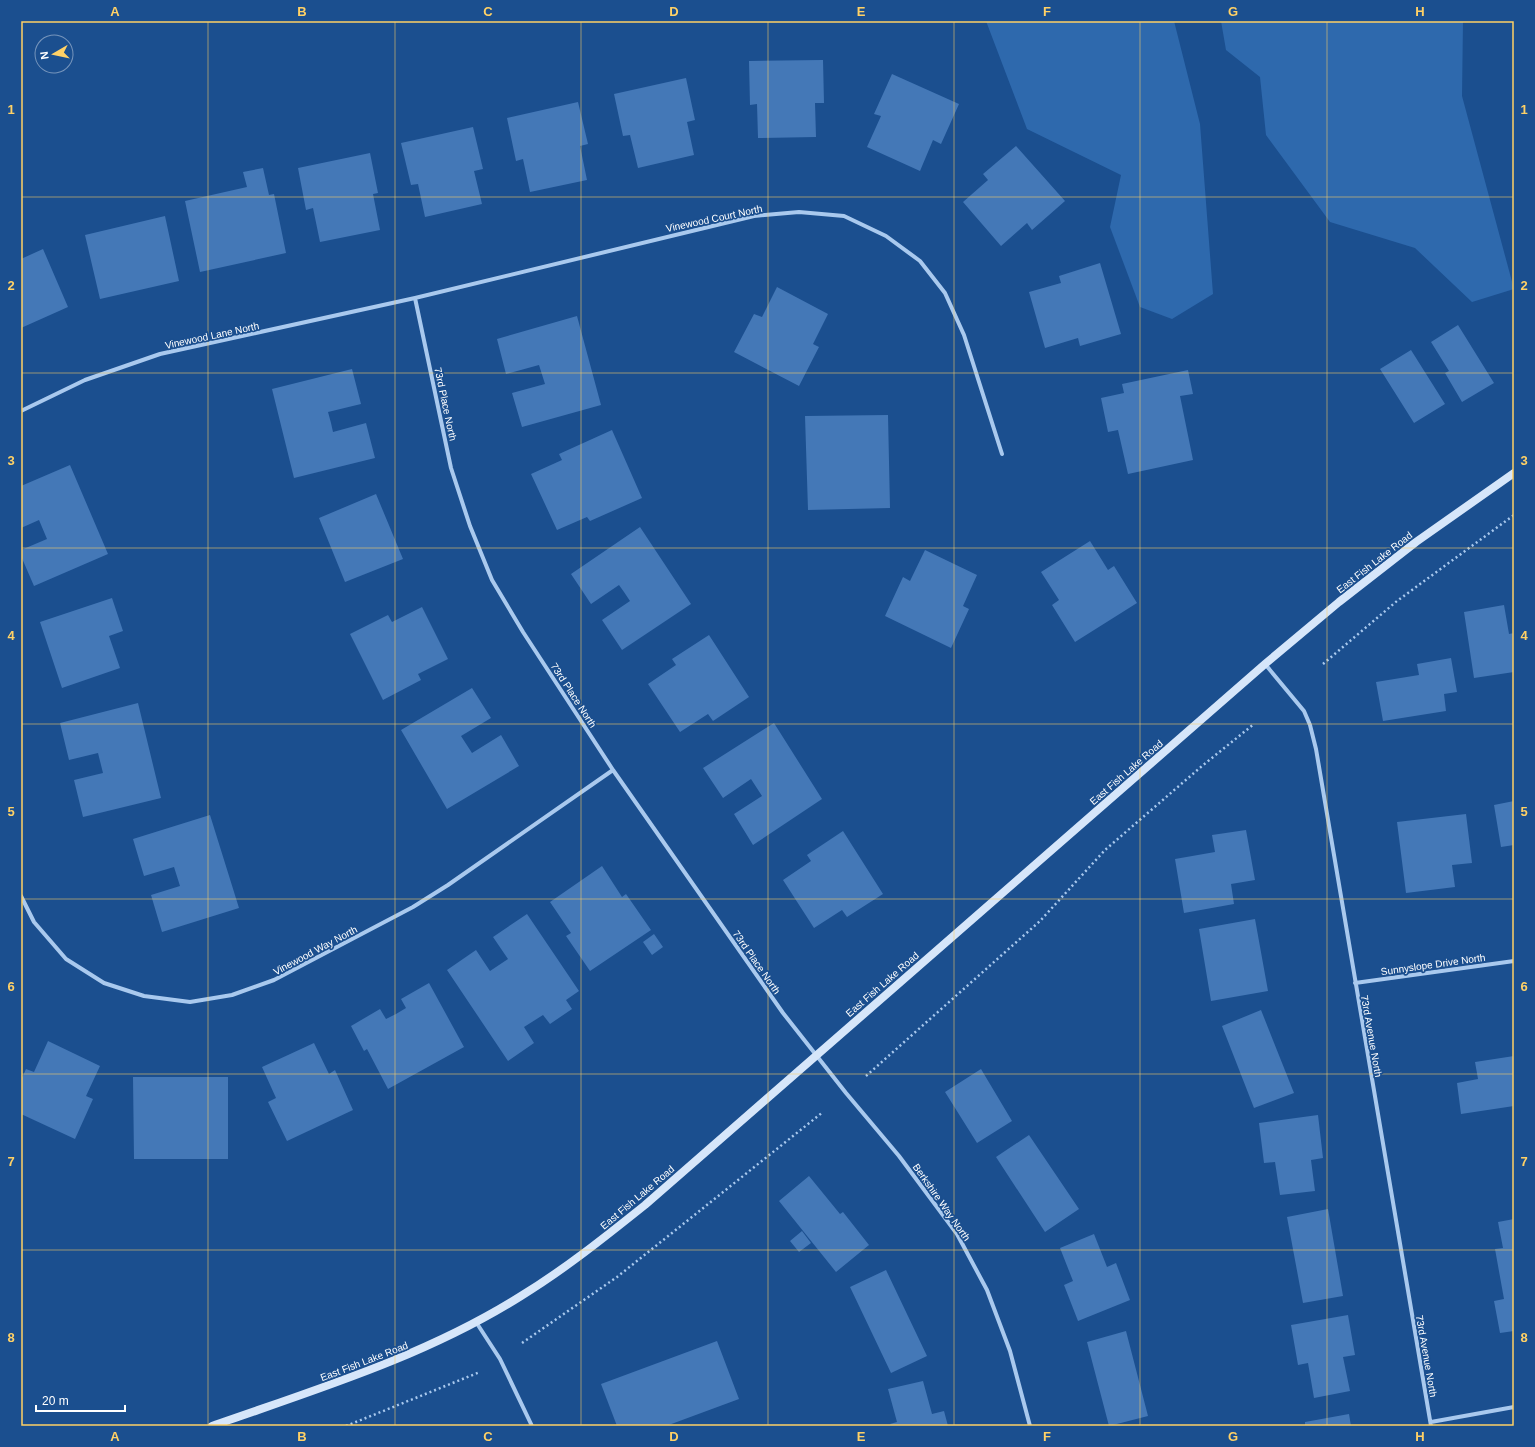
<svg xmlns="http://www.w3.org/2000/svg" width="1535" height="1447" font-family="Helvetica,sans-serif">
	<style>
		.green { fill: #2e69ad }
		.building { fill: #4478b7 }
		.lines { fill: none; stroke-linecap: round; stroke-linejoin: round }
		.path { stroke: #a9c9ee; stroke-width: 2.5; stroke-dasharray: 2 3; stroke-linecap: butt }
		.street { stroke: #a9c9ee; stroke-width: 4 }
		.secondary { stroke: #d6e6fa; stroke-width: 8 }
		.grid { fill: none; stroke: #ffd166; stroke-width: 1; stroke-opacity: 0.55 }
		.labels { text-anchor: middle; stroke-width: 3.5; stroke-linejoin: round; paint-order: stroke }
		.street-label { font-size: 10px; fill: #fff; stroke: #1b4f8f }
		.neatline { fill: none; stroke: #ffd166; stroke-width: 1.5 }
		.grid-label { font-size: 13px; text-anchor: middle; font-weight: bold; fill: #ffd166 }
	</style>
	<rect width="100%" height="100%" fill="#1b4f8f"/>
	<path class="green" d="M986 21H1174L1200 124 1213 294 1172 319 1140 307 1110 227 1121 175 1027 129Z
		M1221 21H1463L1462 96 1514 289 1472 302 1415 248 1330 222 1266 135 1260 77 1226 50Z"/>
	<path class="building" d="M823 60 824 103H815L816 137 758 138 757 104 750 105 749 61Z
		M892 74 959 104 941 144 933 140 920 171 867 147 881 116 874 114Z
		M686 78 695 120 687 122 694 155 638 168 630 135 623 136 614 94Z
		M578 102 588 144 580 146 587 180 530 192 523 159 516 161 507 118Z
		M473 127 483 169 474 171 482 204 425 217 418 184 411 185 401 143Z
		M1016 146 1065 201 1032 230 1027 223 1001 246 963 202 988 180 983 174Z
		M370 153 378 193 373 194 380 230 320 242 313 208 306 210 298 168Z
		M263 168 269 195 274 194 286 253 200 272 185 201 247 187 243 172Z
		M165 216 179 281 100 299 85 235Z
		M43 249 68 307 21 328V259Z
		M1100 263 1121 334 1080 346 1078 338 1045 348 1029 292 1061 283 1059 276Z
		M777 287 828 314 813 344 819 347 799 386 734 352 754 314 762 317Z
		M577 316 601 405 522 427 512 393 545 384 539 365 506 374 497 339Z
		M1458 325 1494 383 1462 402 1445 373 1449 371 1431 342Z
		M1411 350 1445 404 1414 423 1380 369Z
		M352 369 361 404 328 412 331 423 333 432 366 423 375 458 294 478 272 389Z
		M1188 370 1193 394 1180 396 1193 460 1128 474 1118 430 1108 432 1101 398 1124 393 1122 384Z
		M888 415 890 508 808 510 805 416Z
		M612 430 642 498 590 521 587 517 557 530 531 474 562 460 559 454Z
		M70 465 108 554 34 586 21 556V550L47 539 39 520 21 528V486Z
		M376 494 403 559 345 582 319 518Z
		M640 527 691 604 622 650 602 620 630 601 624 592 619 585 591 604 571 574Z
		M1090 541 1108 570 1114 566 1137 603 1075 642 1052 605 1059 600 1041 572Z
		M925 550 977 575 963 606 969 609 951 648 885 616 903 577 910 581Z
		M112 598 123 631 109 636 120 668 62 688 40 622Z
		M1504 605 1509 634 1514 633V672L1474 678 1464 612Z
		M422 607 448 659 418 674 421 680 383 700 350 634 388 615 392 622Z
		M709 635 749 697 713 721 708 714 680 732 648 684 676 665 672 659Z
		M1451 658 1457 692 1444 694 1446 711 1383 721 1376 682 1419 675 1417 664Z
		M472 688 491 718 461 736 472 753 501 735 519 766 447 809 401 730Z
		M138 703 161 798 83 817 74 780 103 773 98 753 69 760 60 723Z
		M774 723 822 799 753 845 734 814 762 796 751 779 723 798 703 768Z
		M1514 801V845L1501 847 1494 805Z
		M1466 814 1472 863 1452 865 1455 887 1406 893 1397 822Z
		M210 815 239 908 162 932 151 895 180 886 174 867 144 876 133 839Z
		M1246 830 1255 880 1231 884 1234 904 1184 913 1175 859 1215 852 1212 835Z
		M843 831 883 894 847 917 842 910 814 928 783 880 811 861 807 855Z
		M602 866 622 897 626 894 651 930 590 971 566 936 571 933 550 902Z
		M527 914 579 991 566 1000 572 1009 550 1024 543 1015 524 1027 534 1043 508 1061 447 970 476 950 490 971 508 959 493 937Z
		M1255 919 1268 991 1211 1001 1199 929Z
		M654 934 663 947 652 955 643 942Z
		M429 983 464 1047 388 1089 367 1049 364 1051 351 1026 380 1009 386 1019 396 1014 406 1008 401 999Z
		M1261 1010 1294 1093 1254 1108 1222 1026Z
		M48 1041 100 1066 86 1096 93 1099 75 1139 21 1114V1080L26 1069 34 1072Z
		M314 1043 329 1074 335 1070 353 1110 287 1141 268 1102 276 1098 262 1067Z
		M1514 1056V1106L1461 1114 1457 1083 1478 1079 1475 1062Z
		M981 1069 1012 1121 977 1143 945 1092Z
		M133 1077H228V1159H134Z
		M1318 1115 1323 1158 1311 1160 1315 1191 1280 1195 1275 1162 1264 1163 1259 1123Z
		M1029 1135 1079 1209 1045 1232 996 1157Z
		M809 1176 840 1214 843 1212 869 1245 836 1272 779 1201Z
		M1328 1209 1343 1296 1303 1303 1287 1217Z
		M1514 1219V1331L1500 1333 1494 1301 1504 1299 1495 1249 1503 1248 1498 1222Z
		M802 1231 811 1243 799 1252 790 1241Z
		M1094 1234 1107 1267 1116 1263 1130 1300 1078 1321 1064 1285 1073 1281 1060 1248Z
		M886 1270 927 1356 891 1373 850 1287Z
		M1348 1315 1355 1355 1343 1357 1350 1391 1314 1398 1308 1363 1298 1365 1291 1325Z
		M1126 1331 1148 1416 1109 1426 1087 1342Z
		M717 1341 739 1399 666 1426H617L601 1384Z
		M923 1381 932 1414 944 1411 948 1426H891L890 1424 897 1422 888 1389Z
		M1349 1414 1351 1426H1305V1422Z"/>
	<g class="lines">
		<path class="path" d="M1323 664 1397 601 1514 515
			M866 1076 1040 921 1105 850 1202 766 1254 724
			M522 1343 617 1277 823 1112
			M346 1426 480 1372"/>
		<path class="street" d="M415 298 451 468 470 526 492 580 523 632 613 770 783 1013 846 1093 899 1156 957 1234 987 1290 1010 1351 1030 1426
			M21 411 85 380 160 354 415 298 754 216 799 212 844 216 886 236 920 261 945 293 964 335 1002 454
			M1265 664 1304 711 1310 725 1316 749 1431 1426
			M21 896 34 922 66 959 104 983 144 996 190 1002 232 995 274 980 413 907 448 885 613 770
			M1355 983 1514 961
			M476 1322 500 1359 532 1426
			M1431 1422 1514 1407"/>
		<path class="secondary" d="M212 1426C317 1389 426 1356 521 1296 565 1269 605 1237 645 1205L1265 664 1339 602 1416 542 1514 473"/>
	</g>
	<path class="grid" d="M208 21V1426M395 21V1426M581 21V1426M768 21V1426M954 21V1426M1140 21V1426M1327 21V1426M21 197H1514M21 373H1514M21 548H1514M21 724H1514M21 899H1514M21 1074H1514M21 1250H1514"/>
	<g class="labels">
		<g class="street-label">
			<text transform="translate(714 218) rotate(-12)" y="4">Vinewood Court North</text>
			<text transform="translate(212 335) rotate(-12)" y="4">Vinewood Lane North</text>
			<text transform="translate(446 404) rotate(78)" y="4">73rd Place North</text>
			<text transform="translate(1374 562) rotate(-38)" y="4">East Fish Lake Road</text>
			<text transform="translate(574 695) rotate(57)" y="4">73rd Place North</text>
			<text transform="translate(1126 772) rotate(-41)" y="4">East Fish Lake Road</text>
			<text transform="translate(315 950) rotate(-28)" y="4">Vinewood Way North</text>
			<text transform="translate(757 962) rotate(55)" y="4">73rd Place North</text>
			<text transform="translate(1433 964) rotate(-8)" y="4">Sunnyslope Drive North</text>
			<text transform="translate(882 984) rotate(-41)" y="4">East Fish Lake Road</text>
			<text transform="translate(1372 1036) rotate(80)" y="4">73rd Avenue North</text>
			<text transform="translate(637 1197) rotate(-40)" y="4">East Fish Lake Road</text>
			<text transform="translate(942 1202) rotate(55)" y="4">Berkshire Way North</text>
			<text transform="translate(1427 1356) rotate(80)" y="4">73rd Avenue North</text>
			<text transform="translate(364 1361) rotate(-21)" y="4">East Fish Lake Road</text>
		</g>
	</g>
	<rect width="1535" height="1447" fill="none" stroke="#1b4f8f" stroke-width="44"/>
	<g transform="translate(54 54) rotate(261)"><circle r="19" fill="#1b4f8f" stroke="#7695bc"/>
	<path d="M0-3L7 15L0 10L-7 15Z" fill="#ffd166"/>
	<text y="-6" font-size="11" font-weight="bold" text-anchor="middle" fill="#ffffff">N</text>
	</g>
	<path d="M36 1405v6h89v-6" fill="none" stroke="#ffffff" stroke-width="2"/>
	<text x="42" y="1405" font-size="12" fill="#ffffff" stroke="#1b4f8f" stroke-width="3" paint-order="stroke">20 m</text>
	<rect x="22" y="22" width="1491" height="1403" class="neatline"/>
	<g class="grid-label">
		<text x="115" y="16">A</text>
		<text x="302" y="16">B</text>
		<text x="488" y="16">C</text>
		<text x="674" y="16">D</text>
		<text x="861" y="16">E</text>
		<text x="1047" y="16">F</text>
		<text x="1233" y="16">G</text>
		<text x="1420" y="16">H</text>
		<text x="11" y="114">1</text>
		<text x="1524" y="114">1</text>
		<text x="11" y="290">2</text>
		<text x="1524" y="290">2</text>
		<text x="11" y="465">3</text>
		<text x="1524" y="465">3</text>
		<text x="11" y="640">4</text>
		<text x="1524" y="640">4</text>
		<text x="11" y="816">5</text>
		<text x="1524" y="816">5</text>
		<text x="11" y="991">6</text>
		<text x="1524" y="991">6</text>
		<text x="11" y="1166">7</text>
		<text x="1524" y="1166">7</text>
		<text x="11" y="1342">8</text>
		<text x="1524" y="1342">8</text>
		<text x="115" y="1441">A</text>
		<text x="302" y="1441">B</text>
		<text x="488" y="1441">C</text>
		<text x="674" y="1441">D</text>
		<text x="861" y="1441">E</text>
		<text x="1047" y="1441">F</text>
		<text x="1233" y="1441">G</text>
		<text x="1420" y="1441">H</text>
	</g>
</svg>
